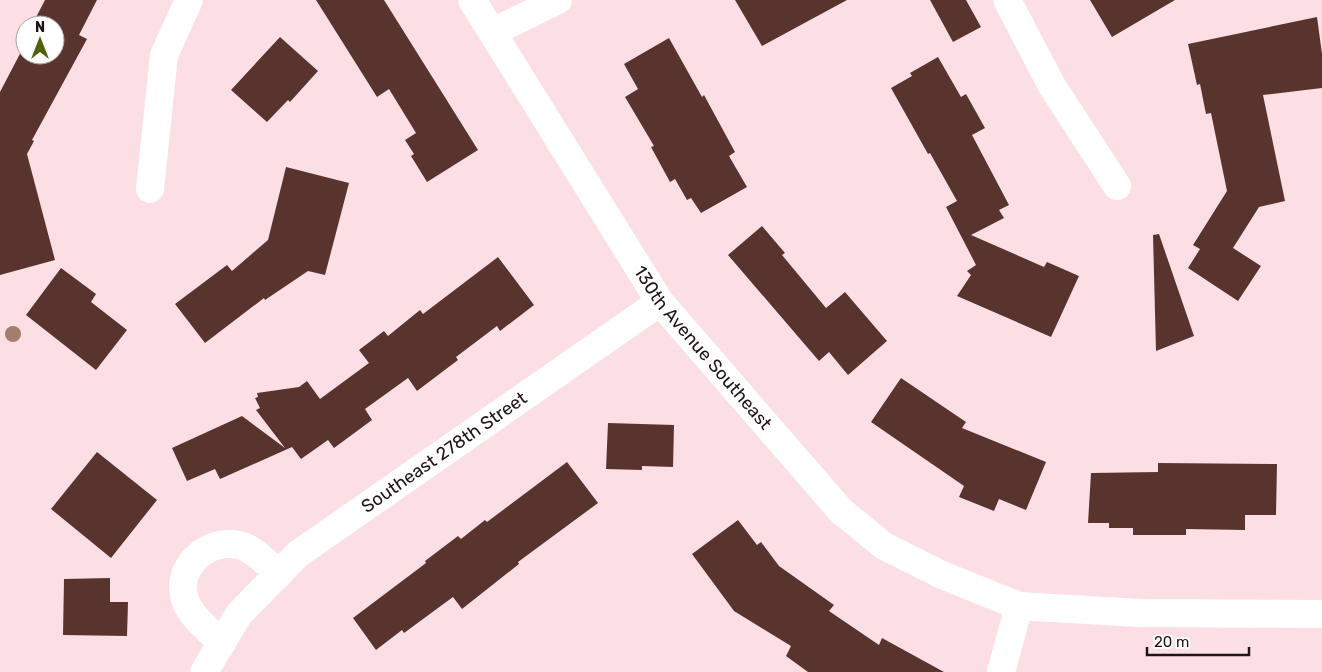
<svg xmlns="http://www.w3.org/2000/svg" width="1322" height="672" font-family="Rubik,sans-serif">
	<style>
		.building { fill: #59342f }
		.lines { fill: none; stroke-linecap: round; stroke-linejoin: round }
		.street { stroke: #fff; stroke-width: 28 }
		.tree { fill: #a57e6b }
		.labels { text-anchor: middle; stroke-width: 5; stroke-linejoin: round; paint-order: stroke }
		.street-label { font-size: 18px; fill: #1f1416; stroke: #fff }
	</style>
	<rect width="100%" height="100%" fill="#fcdfe4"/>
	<path class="building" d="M45 0H97L79 35 87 39 32 140 34 141 27 154 55 260 0 275V92L23 48 21 47 25 40V55H55V25H32Z
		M316 0H384L478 150 427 182 411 156 414 154 405 140 416 133 389 89 377 97Z
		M735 0H847L762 46Z
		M930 0H966L981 27 953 42Z
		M1090 0H1175L1112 37Z
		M1317 17 1322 54V88L1263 95 1285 201 1259 207 1233 248 1261 266 1238 301 1188 268 1200 249 1193 245 1227 191 1211 113 1206 114 1200 84 1197 85 1188 44Z
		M280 37 318 71 290 102 288 100 267 122 231 90Z
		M669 38 702 97 704 95 735 152 729 156 747 187 701 213 691 198 687 200 675 179 670 182 651 147 654 146 625 97 638 89 624 64Z
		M938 57 961 97 966 94 985 128 972 135 1009 205 999 210 1004 218 971 235 1044 267 1047 262 1079 276 1051 337 957 296 971 275 967 271 976 265 946 207 957 201 930 153 928 154 891 88 912 76 910 73Z
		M286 167 349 183 325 275 308 271 265 300 264 298 205 343 175 304 227 265 232 271 268 240Z
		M762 226 785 253 782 255 826 308 845 292 887 341 848 375 829 352 819 361 728 255Z
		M1159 234 1194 336 1156 351 1153 235Z
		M498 257 534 305 500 331 497 326 456 357 458 360 417 391 408 378 365 409 372 420 334 448 328 440 301 459 292 447 220 479 215 469 187 481 172 448 242 416 285 448 256 410 260 408 255 398 258 397 257 393 299 387 307 381 320 399 369 363 359 350 384 331 388 336 420 310 423 314Z
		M61 268 96 294 91 302 127 330 96 370 26 315Z
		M901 378 966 422 962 428 1046 462 1026 510 999 499 994 511 959 497 964 486 871 422Z
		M608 423 674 425 673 467 642 466V470L606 469Z
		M97 452 157 500 111 558 51 509Z
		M567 462 598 503 518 562 519 564 462 609 453 597 404 633 402 630 376 650 353 618 426 563 425 561 458 536 461 539 485 520 487 522Z
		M1158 463 1277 464 1276 515H1245V530L1186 529V535H1133V528H1109V523H1088L1091 473 1158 472Z
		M738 520 757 545 761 542 779 566 834 605 829 611 879 645 882 638 944 672H808L786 656 791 646 734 611 692 554Z
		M110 578V602H128L127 636 63 635 64 579Z"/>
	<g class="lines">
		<g class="street">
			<path id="s1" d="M472 0 660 302 841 511 884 546 942 575 1019 606 1138 613 1322 614"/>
			<path d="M1007 0 1052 86 1117 186"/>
			<path d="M493 32 558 0"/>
			<path d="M150 189 164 55 189 0"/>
			<path d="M222 643C211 633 198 622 190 610 168 576 202 537 239 545 254 548 267 564 279 574"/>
			<path id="s2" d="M204 672 239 614 298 554 660 302"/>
			<path d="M1001 672 1019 606"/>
		</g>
	</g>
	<circle class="tree" cx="13" cy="334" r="8"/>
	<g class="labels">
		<g class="street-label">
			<text dy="6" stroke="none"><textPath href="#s1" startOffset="418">130th Avenue Southeast</textPath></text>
			<text dy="6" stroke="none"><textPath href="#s2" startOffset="330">Southeast 278th Street</textPath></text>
		</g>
	</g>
	<g transform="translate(40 40)"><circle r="24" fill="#ffffff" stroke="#a5a1a2"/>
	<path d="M0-4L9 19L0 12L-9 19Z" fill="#4e620a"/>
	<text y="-8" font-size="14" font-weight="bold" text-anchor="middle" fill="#1f1416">N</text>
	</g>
	<path d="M1147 647v8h102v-8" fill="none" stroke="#1f1416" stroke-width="2.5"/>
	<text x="1154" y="647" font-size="15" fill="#1f1416" stroke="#ffffff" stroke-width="4" paint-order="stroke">20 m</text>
</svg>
